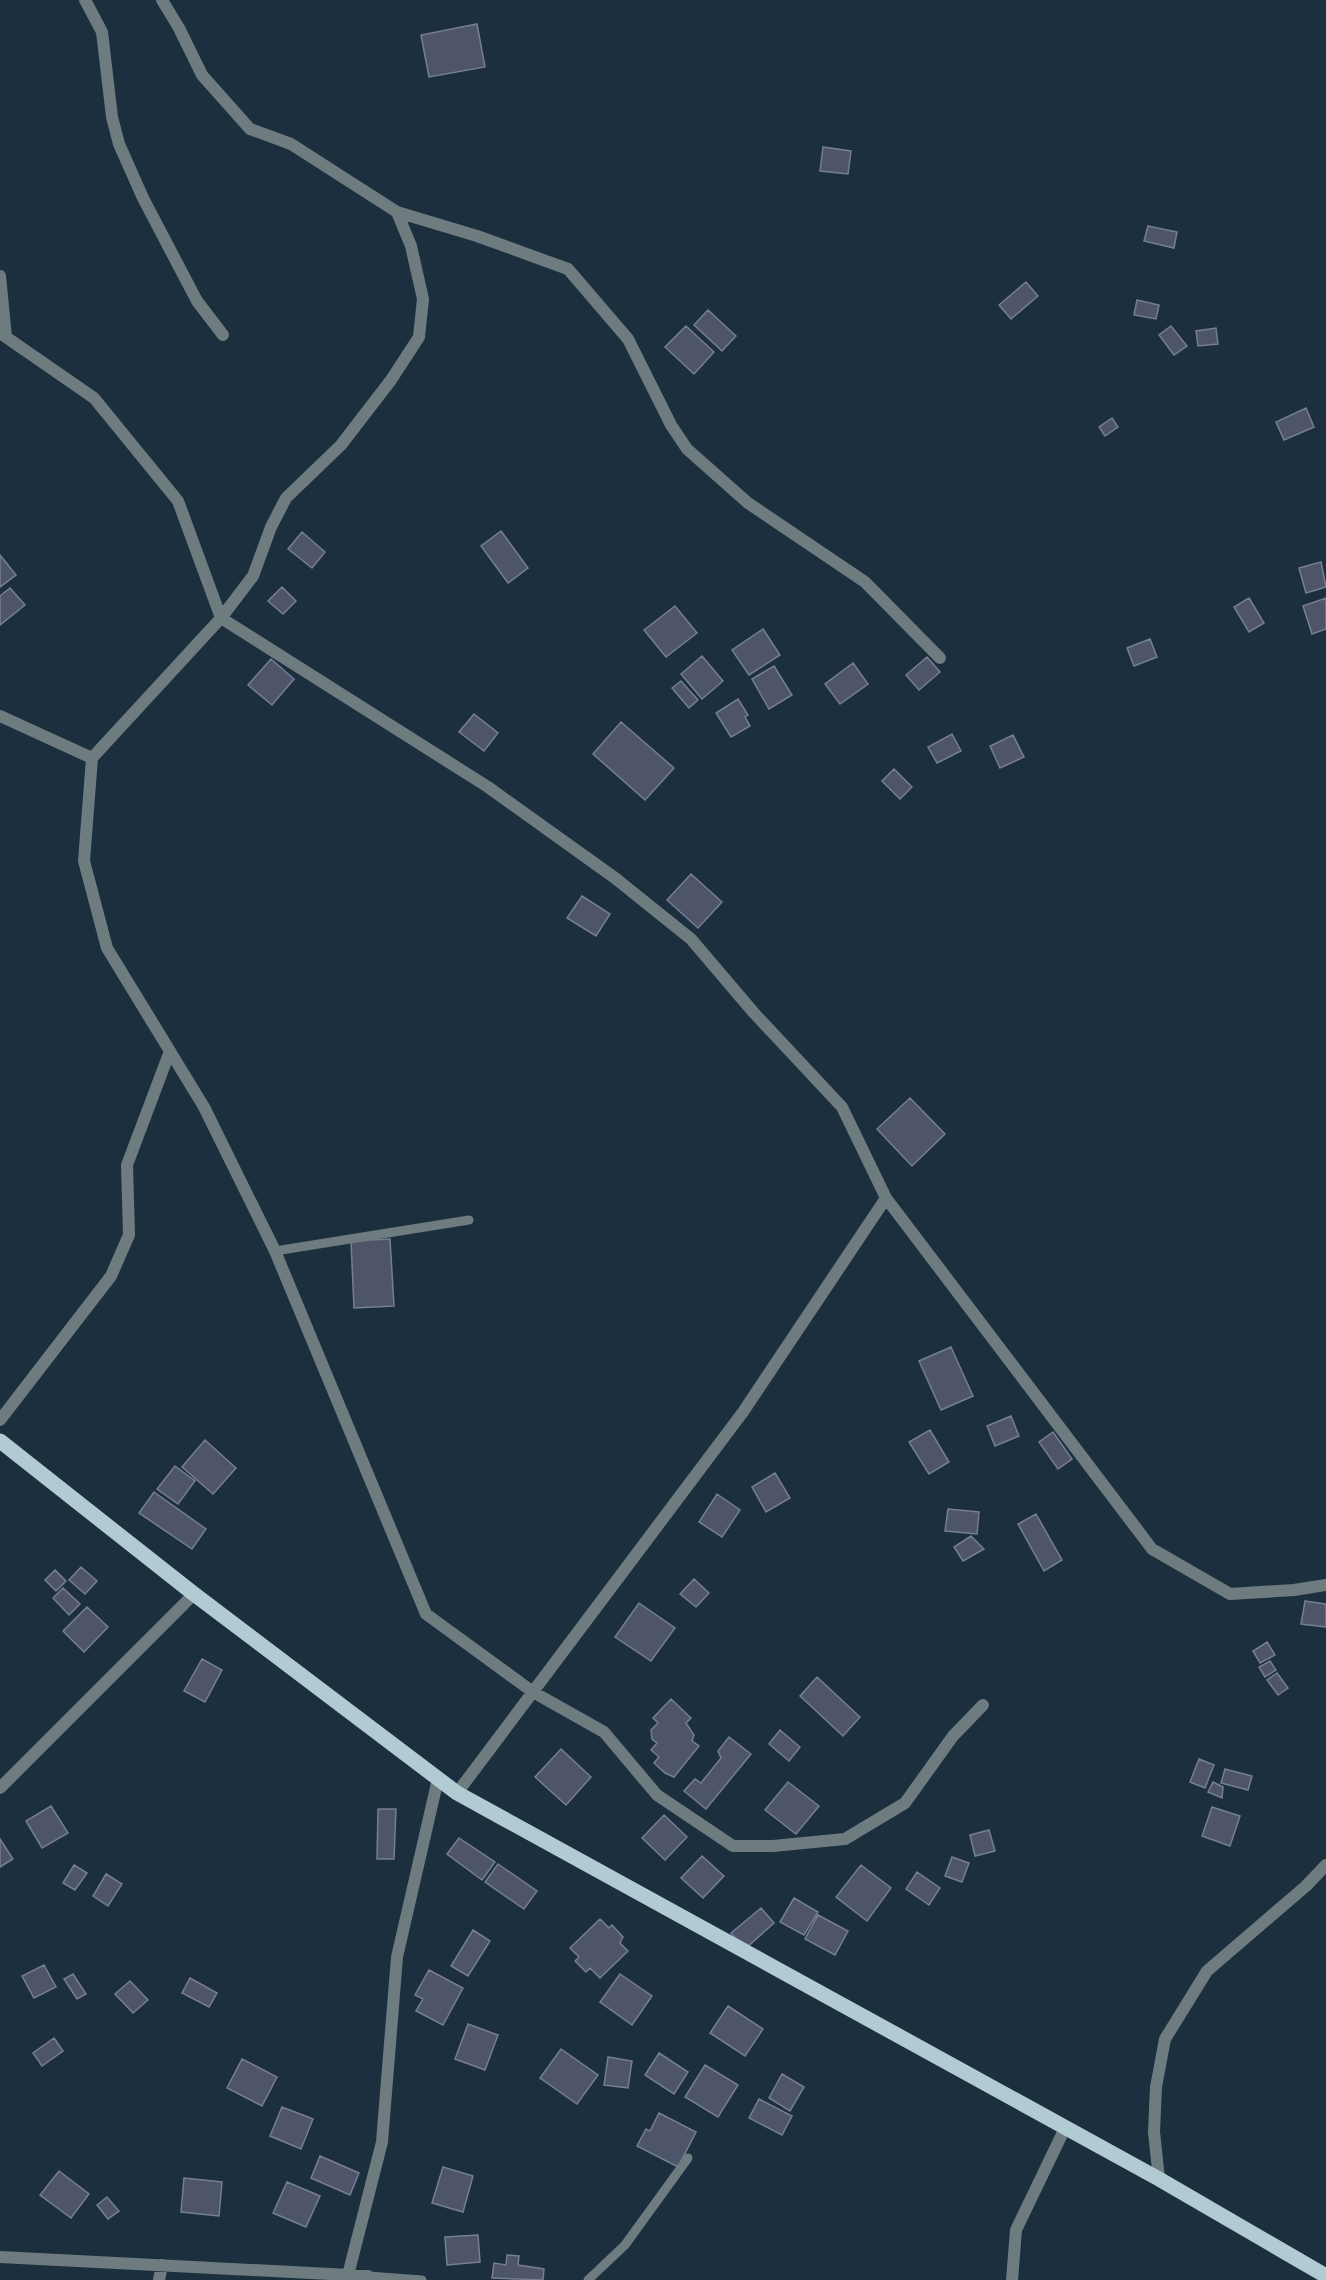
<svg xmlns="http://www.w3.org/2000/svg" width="1326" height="2280" font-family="'Fira Sans Condensed',sans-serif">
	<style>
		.building { fill: #4e556b; stroke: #767e96; stroke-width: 1.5 }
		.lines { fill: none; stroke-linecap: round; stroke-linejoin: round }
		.lane { stroke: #6e7c7f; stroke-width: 9 }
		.street { stroke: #6e7c7f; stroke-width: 12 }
		.primary { stroke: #b0ccd2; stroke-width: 15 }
	</style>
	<rect width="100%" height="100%" fill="#1b2f3e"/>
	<path class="building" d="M477 24 485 67 429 77 421 35Z
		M823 147 851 151 848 174 820 171Z
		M1148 226 1177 232 1174 248 1144 241Z
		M1026 282 1038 296 1011 319 999 305Z
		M1137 300 1159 305 1156 319 1134 315Z
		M708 310 736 336 722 351 694 325Z
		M686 326 714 352 694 374 665 347Z
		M1171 326 1187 346 1174 355 1159 335Z
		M1216 328 1218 344 1198 346 1196 331Z
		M1306 408 1314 427 1284 440 1276 422Z
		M1112 418 1118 427 1105 436 1099 427Z
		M501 531 528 568 508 583 481 546Z
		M302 532 325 552 312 568 288 549Z
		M0 555 16 575 0 587Z
		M1321 562 1326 587 1306 593 1299 568Z
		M282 587 296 601 283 614 268 601Z
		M10 588 25 605 0 625V596Z
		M1249 598 1264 623 1249 632 1234 607Z
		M1326 598V629L1312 634 1303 606Z
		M675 606 697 633 666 657 644 630Z
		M763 629 780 655 749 675 732 650Z
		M1150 639 1157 657 1134 666 1127 648Z
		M702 656 723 681 702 699 681 674Z
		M927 657 940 672 919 690 906 675Z
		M271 659 294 679 272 705 248 685Z
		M853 663 868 684 840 704 825 684Z
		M774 666 792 695 769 709 752 679Z
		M681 681 698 700 689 708 672 688Z
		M738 699 748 715 745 717 750 726 731 737 716 713Z
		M474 714 498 733 484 751 459 732Z
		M621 722 674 768 645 800 593 754Z
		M952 734 961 751 937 763 928 747Z
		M1013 735 1024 757 1000 768 990 746Z
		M894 769 912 787 900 799 882 781Z
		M691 874 722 902 698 928 667 900Z
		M582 896 610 914 596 936 567 918Z
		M910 1098 945 1134 912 1166 877 1129Z
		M390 1239 394 1306 354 1308 351 1241Z
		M951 1347 973 1396 941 1410 919 1361Z
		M1011 1416 1019 1436 995 1446 987 1426Z
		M930 1430 949 1462 929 1474 909 1442Z
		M1053 1432 1072 1459 1058 1469 1039 1442Z
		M205 1440 236 1468 213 1494 182 1467Z
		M175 1466 195 1481 178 1504 157 1489Z
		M775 1473 790 1498 766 1512 752 1487Z
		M154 1492 206 1529 192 1549 139 1513Z
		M717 1494 740 1510 722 1537 699 1522Z
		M948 1509 979 1512 977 1534 945 1531Z
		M1036 1514 1062 1560 1044 1571 1018 1524Z
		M971 1536 984 1549 963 1561 954 1547Z
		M81 1567 97 1581 85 1594 69 1580Z
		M55 1570 66 1581 56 1591 45 1580Z
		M694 1579 709 1593 696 1607 680 1594Z
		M63 1588 80 1604 69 1615 53 1598Z
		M1305 1601 1326 1604V1627L1301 1624Z
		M639 1603 675 1628 651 1661 615 1637Z
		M87 1607 108 1627 84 1652 63 1631Z
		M1267 1642 1275 1655 1260 1663 1253 1651Z
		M202 1659 222 1670 205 1702 184 1691Z
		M1270 1661 1276 1670 1265 1677 1259 1667Z
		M1277 1673 1288 1688 1278 1695 1267 1680Z
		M817 1677 860 1717 843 1736 800 1696Z
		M671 1699 691 1718 686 1723 694 1735 692 1741 699 1746 674 1777 665 1773 654 1763 659 1757 651 1750 657 1743 652 1739 651 1730 658 1723 653 1718Z
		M780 1730 800 1747 789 1761 769 1744Z
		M729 1737 751 1754 706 1809 684 1791 695 1779 701 1783 721 1758 718 1751Z
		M561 1749 591 1777 566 1805 535 1777Z
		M1199 1759 1214 1765 1205 1788 1190 1782Z
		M1225 1769 1252 1776 1248 1790 1221 1783Z
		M788 1782 819 1806 796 1834 765 1810Z
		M1213 1782 1223 1787 1222 1798 1208 1792Z
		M51 1806 68 1833 42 1848 26 1821Z
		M1212 1807 1240 1816 1230 1846 1202 1836Z
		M378 1809H396L394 1859H377Z
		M664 1815 687 1837 665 1860 642 1838Z
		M989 1830 995 1851 975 1856 970 1835Z
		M459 1838 495 1862 482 1880 447 1854Z
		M0 1839 13 1859 0 1867Z
		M702 1856 724 1876 703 1898 681 1878Z
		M952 1857 969 1863 962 1882 945 1876Z
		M498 1864 537 1891 524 1909 485 1882Z
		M74 1865 87 1873 75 1890 63 1883Z
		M861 1865 891 1888 867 1921 836 1897Z
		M917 1872 940 1888 929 1905 906 1889Z
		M106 1874 122 1884 108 1906 93 1896Z
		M794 1898 818 1912 804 1935 780 1922Z
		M761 1908 774 1923 745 1949 731 1933Z
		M818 1915 848 1931 835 1955 805 1939Z
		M600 1919 609 1928 612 1925 623 1937 620 1943 628 1951 600 1978 590 1968 586 1972 575 1961 579 1957 570 1948Z
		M473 1930 490 1941 468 1976 451 1966Z
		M44 1965 56 1987 34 1998 22 1976Z
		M429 1970 463 1988 443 2025 416 2011 423 1999 415 1995Z
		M73 1974 86 1994 77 1999 64 1979Z
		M620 1974 652 1996 632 2025 600 2002Z
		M190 1978 217 1993 209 2007 182 1993Z
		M130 1981 148 2000 133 2013 115 1994Z
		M728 2006 763 2029 745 2056 710 2033Z
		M468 2024 498 2035 485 2070 455 2059Z
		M54 2038 63 2051 42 2066 33 2053Z
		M561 2049 598 2075 577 2104 540 2078Z
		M659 2053 688 2072 674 2094 645 2075Z
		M608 2057 632 2061 628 2088 604 2085Z
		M242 2059 277 2077 262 2106 227 2088Z
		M705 2065 738 2085 718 2117 685 2097Z
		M782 2074 804 2087 790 2111 769 2098Z
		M759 2099 792 2116 782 2135 749 2118Z
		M282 2107 313 2119 301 2149 270 2136Z
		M659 2113 696 2132 678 2167 637 2146 646 2129 650 2131Z
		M320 2156 359 2173 350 2195 311 2178Z
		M443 2167 473 2176 463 2212 432 2203Z
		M59 2171 89 2194 71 2218 40 2195Z
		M184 2178 222 2182 219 2216 181 2212Z
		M287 2182 320 2196 306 2227 273 2213Z
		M107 2197 119 2211 108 2219 97 2205Z
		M478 2235 480 2262 447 2265 445 2237Z
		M507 2255 519 2256 518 2265 544 2269 543 2280 492 2278 494 2263 506 2265Z"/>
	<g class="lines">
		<path class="lane" d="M275 1251 469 1220
			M368 2276 422 2280
			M588 2280 625 2245 688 2158"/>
		<path class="street" d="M85 0 102 32 112 117 119 144 143 198 197 301 223 335
			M162 0 179 28 202 75 250 129 291 144 397 212 411 246 423 299 419 337 391 380 341 445 286 498 271 527 253 576 221 618 92 758 84 861 107 948 204 1107 275 1251 426 1614 533 1692 604 1732 657 1795 733 1846H773L845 1839 905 1803 953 1736 983 1705
			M397 212 477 236 568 269 628 339 671 425 687 449 748 503 865 582 940 658
			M0 276 6 337
			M0 333 94 398 178 501 221 618 488 787 615 878 691 939 754 1013 842 1107 886 1198 1152 1549 1230 1594 1294 1590 1326 1585
			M0 716 92 758
			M0 1420 111 1276 129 1235 127 1165 170 1051
			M0 1788 194 1594
			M457 1793 743 1412 886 1198
			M1159 2179 1154 2132 1156 2087 1165 2039 1207 1971 1306 1886 1326 1865
			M0 2257 368 2276 367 2280
			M348 2275 382 2142 397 1957 438 1779
			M159 2280 162 2265
			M1012 2280 1016 2230 1065 2128"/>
		<path class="primary" d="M0 1441 194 1594 457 1793 1159 2179 1326 2276"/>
	</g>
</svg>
